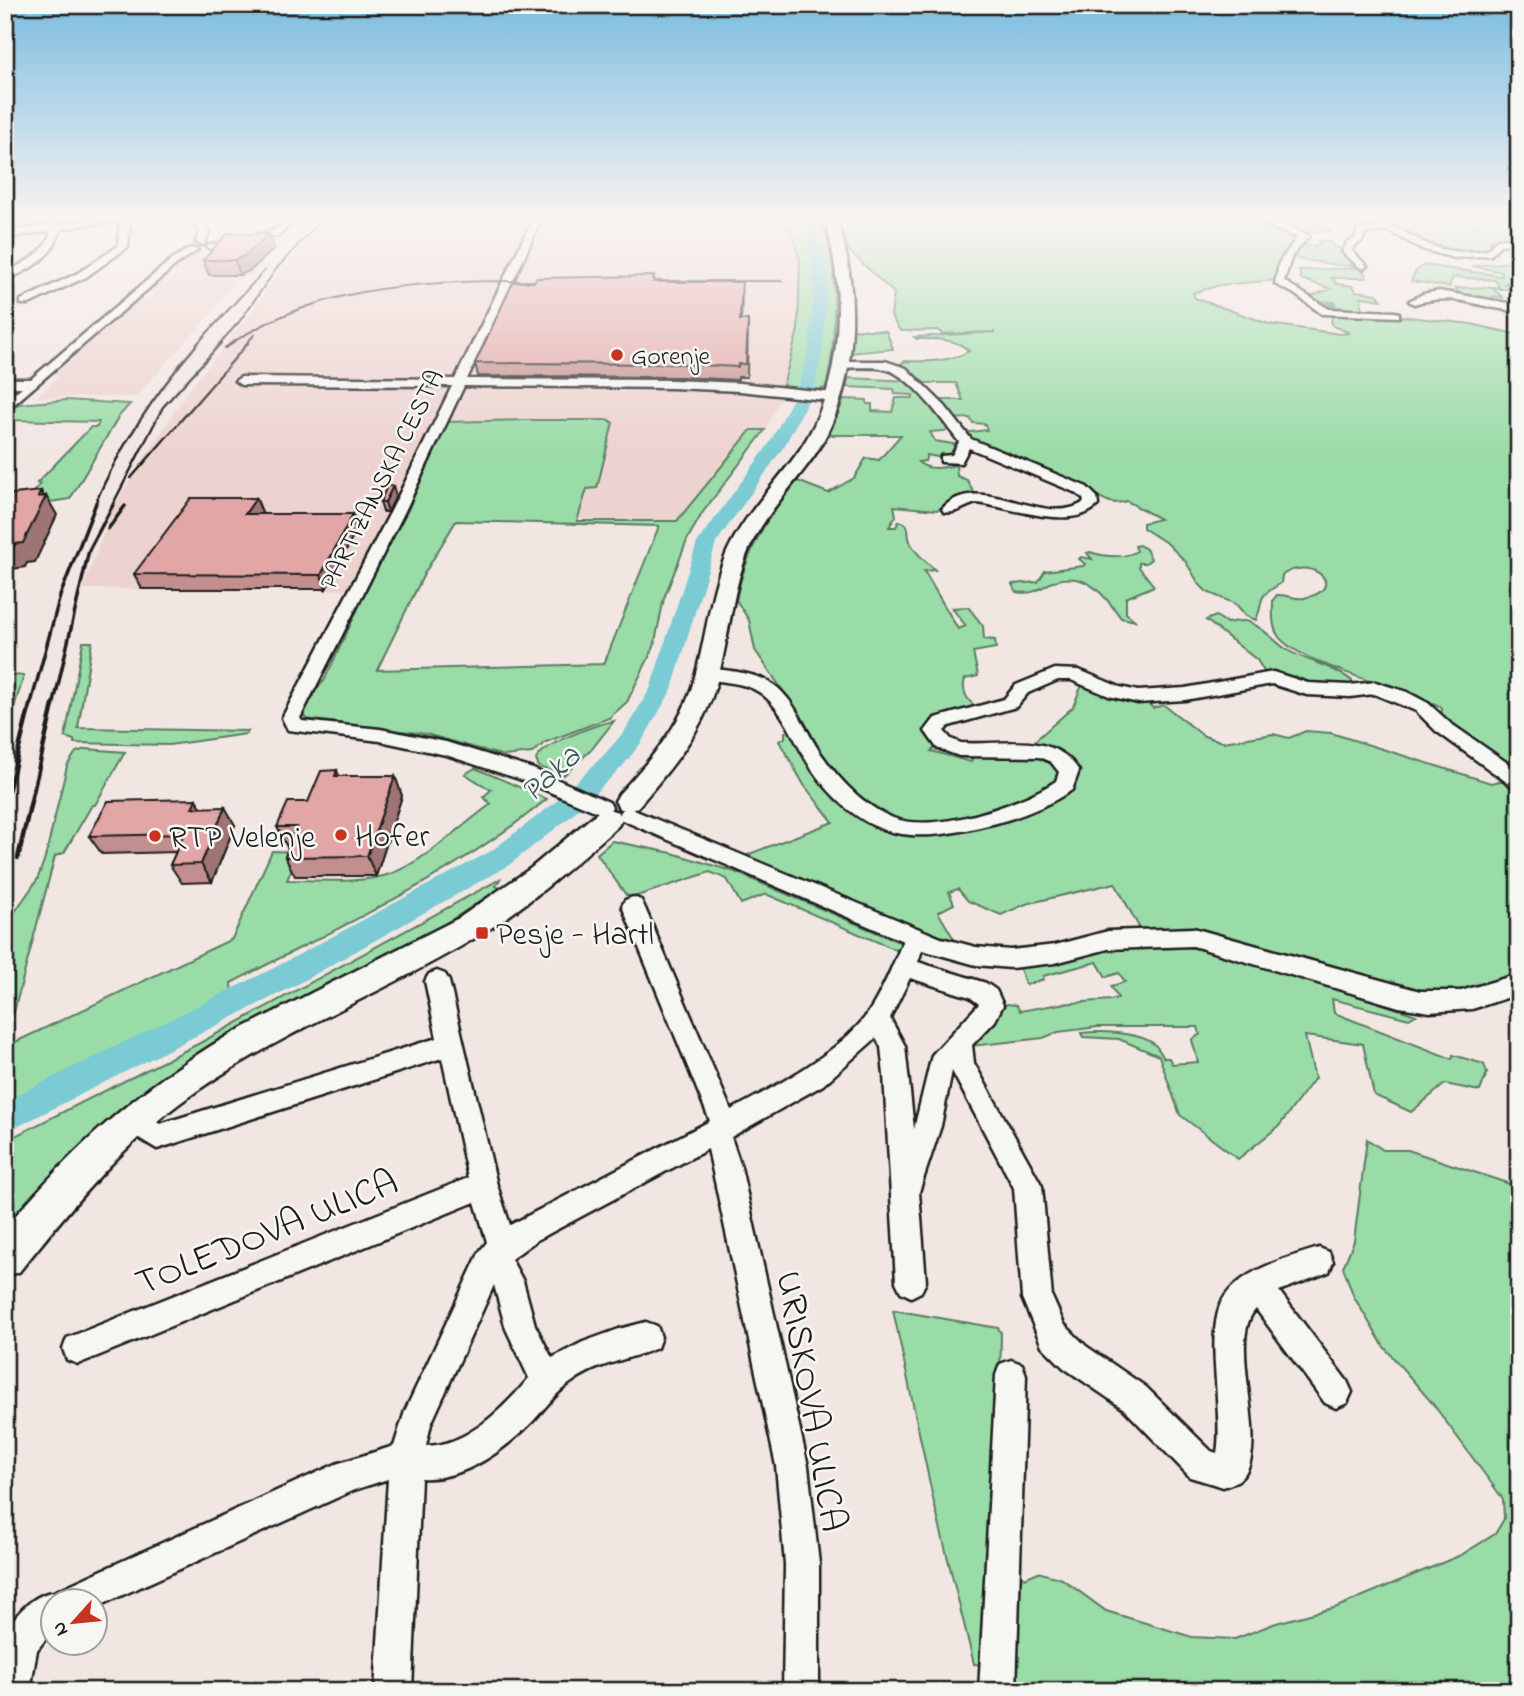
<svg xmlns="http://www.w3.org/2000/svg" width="1524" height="1696" font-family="'Indie Flower',sans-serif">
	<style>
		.built { fill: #edd3d0 }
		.green { fill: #99dca7; stroke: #5a7c62; stroke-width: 2; fill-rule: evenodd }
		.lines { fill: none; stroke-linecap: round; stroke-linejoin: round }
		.stream { stroke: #54858a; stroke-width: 2 }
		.river { fill: #7acbd3; fill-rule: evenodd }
		.minor-casing { stroke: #1c1c1c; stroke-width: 5 }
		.major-casing { stroke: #1c1c1c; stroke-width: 5 }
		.minor { fill: #f6f6f2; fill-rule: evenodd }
		.major { fill: #f6f6f2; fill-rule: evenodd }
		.rail-far3 { stroke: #1c1c1c; stroke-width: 2 }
		.rail-far2 { stroke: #1c1c1c; stroke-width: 2.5 }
		.rail-far1 { stroke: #1c1c1c; stroke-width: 3.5 }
		.rail { stroke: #1c1c1c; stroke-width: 4.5 }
		.wall { fill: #c28f8e; stroke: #1c1c1c; stroke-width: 2 }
		.shaded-wall { fill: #9e7474; stroke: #1c1c1c; stroke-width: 2 }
		.building { fill: #e1a6a5; stroke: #1c1c1c; stroke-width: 2 }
		.poi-dot { fill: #c8321e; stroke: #f6f6f2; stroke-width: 2.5 }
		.labels { text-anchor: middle; stroke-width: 5; stroke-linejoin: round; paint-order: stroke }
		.far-poi-label { font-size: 26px; fill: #1c1c1c; stroke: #f6f6f2; text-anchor: start }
		.far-street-label { font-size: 26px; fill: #1c1c1c; stroke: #f6f6f2 }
		.poi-label { font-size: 32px; fill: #1c1c1c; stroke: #f6f6f2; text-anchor: start }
		.water-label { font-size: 33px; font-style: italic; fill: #3d595c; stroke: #f6f6f2 }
		.near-street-label { font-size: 38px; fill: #1c1c1c; stroke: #f6f6f2 }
	</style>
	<rect width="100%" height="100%" fill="#f2e6e3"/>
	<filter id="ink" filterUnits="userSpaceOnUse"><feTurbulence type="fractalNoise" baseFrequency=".0143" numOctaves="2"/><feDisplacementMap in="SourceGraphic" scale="14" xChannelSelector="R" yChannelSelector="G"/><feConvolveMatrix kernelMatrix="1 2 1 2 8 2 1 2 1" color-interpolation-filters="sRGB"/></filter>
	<g filter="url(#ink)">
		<path class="built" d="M327 217H773L791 231 800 260 798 330 783 379 782 396 765 430H751L679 521 579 519 584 492 599 486 613 422H448L368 590 82 589 115 504 187 392 253 310 278 272Z
			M286 236 252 275H245L219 301 213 312 135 397H37L58 376H54L120 315 137 301H152L151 292 149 291 165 277H171L176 273 172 269 180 261 199 254 209 255 222 247Z"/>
		<path class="green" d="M773 217H807C829 267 817 340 802 390L789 389 783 385 798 330 800 260 791 231Z
			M811 217H821L822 227C840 252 836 360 825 388L809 391C825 337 832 271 811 217Z
			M836 217H1259L1277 229 1252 222 1242 224 1246 226 1273 229 1294 239 1277 280 1220 285 1193 293 1195 298 1269 324 1340 334 1350 333 1333 326 1331 321 1333 316H1400L1471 324 1515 334 1519 338V778L1441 719 1442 708C1408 691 1298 663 1279 637 1271 626 1273 612 1273 600L1277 595C1287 594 1295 600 1304 598 1349 589 1313 554 1282 575L1281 583C1253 601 1267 594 1256 620L1246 616 1236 604 1207 592 1199 584 1186 562 1168 544 1143 528V523L1160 519 1127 501C1109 506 1105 499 1090 492L971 442 963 433 987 430 985 424 973 423 970 418 950 419 937 400H963L956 383H924L919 378H913L898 367 904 361C926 362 950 362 969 351 957 338 934 339 917 339L914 337 995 332 942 334 938 330 900 331 891 316 894 293 850 252Z
			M1264 217H1325L1321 218 1329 222 1313 224 1331 231C1310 235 1282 228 1264 217Z
			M1404 217H1519V239L1491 240 1492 245 1483 253 1438 251 1412 237V230L1408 228 1415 227Z
			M1318 241H1330L1334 247 1347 250 1358 265 1350 264 1353 266C1349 267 1301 260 1296 258L1294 254 1298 245 1320 246Z
			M1519 261V275L1504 284 1519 286V289H1493L1504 298 1495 296 1484 303 1462 296 1455 288 1499 287 1495 280 1453 277 1449 287 1411 281 1416 271 1424 265 1502 276V272L1472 266Z
			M1362 268 1367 278H1332L1337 284 1353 286 1356 291 1377 294 1382 300 1361 297 1362 312H1340L1346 308 1319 304H1335V302L1313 301 1308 297 1331 289 1301 279 1299 270Z
			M852 329 886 331 893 349 850 353Z
			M848 378 910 381 954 430 930 432 935 441 960 445 957 457 942 458 927 455 925 461 918 462C928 471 943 468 956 465L957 476 967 480 976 496 949 503 937 510 894 506 896 516 889 527H896L899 521C911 524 907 529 909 538 911 550 927 562 935 570L924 571 958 629 966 626 952 608 968 607 983 626 984 639 995 640 996 648 973 652 978 676 965 679C961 693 968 701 978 708L936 722 946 747 943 751 933 749 931 751 971 762 972 759 959 756 961 752H1042L1066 778 994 814 928 827 875 815 826 769 796 710 755 650 749 620 736 600C745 554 767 516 795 480L828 493 854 478 866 458 879 460 901 435H829L844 399 867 400V404H872V411L892 412 896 398H913V395L895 394 894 389 847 387Z
			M66 400 130 404 119 416 70 499 22 506 40 484 37 483 91 427H97L99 422 5 420V416L18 404Z
			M527 420H609L613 423 597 488 587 489 577 521H677L751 430H765L703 512 688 538 664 598 654 647 627 702 609 718 546 742 532 753 504 756 426 734 306 719 303 714C305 700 314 691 324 681L396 528 407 512 447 422ZM456 521 659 526 604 664 377 670 424 574Z
			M1139 545 1146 549 1151 559 1146 563H1139V567L1154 586 1126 598V613L1136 621 1121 618C1106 597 1088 572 1058 580 1041 585 1038 596 1016 592L1012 584 1038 582 1045 571 1083 566 1085 564 1079 559 1081 557 1092 559 1087 553 1090 552C1106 557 1123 559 1137 551L1135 546Z
			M1216 616 1227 623C1236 622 1241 619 1249 622 1265 628 1274 642 1289 651 1307 661 1341 669 1354 683L1353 686 1331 689 1267 676 1257 660 1206 620Z
			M83 642H92L78 728 248 731 246 734 169 745 74 743V740L65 737Z
			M5 674 24 676 5 735Z
			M1084 680 1144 700 1153 708 1164 705 1204 736 1223 742 1273 734 1289 738 1306 731 1331 733 1491 783 1511 779 1519 785V975H1512L1471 994 1421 995 1287 953 1213 934 1183 929H1140L1115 883 1026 904 1001 915 968 901 958 889 949 892 954 904 938 912 954 939 949 940 744 856 833 822 804 785 779 741 785 738V732L789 731 814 767 892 828 990 820 1072 773 1028 747 1073 707Z
			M614 721 591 750 564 775 539 767 536 760C541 744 597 724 614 721Z
			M86 749 125 752 95 805H92L64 853 55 856 5 1046V926L37 880 45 858 67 766 76 752Z
			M475 768 547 799C452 877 339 927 231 983L232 996 5 1108V1047L232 939 272 851 299 852 287 880C317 880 362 884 390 874 425 861 461 826 491 804L483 797 491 790 465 774Z
			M612 841 672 853 735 872 906 945 903 953 766 894 741 904 727 879 710 872 634 897 626 895 597 854Z
			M500 879 496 886 500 888 424 938 284 1010 5 1239V1141L200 1043Z
			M1192 942 1346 985 1371 1000 1416 1015 1409 1019 1332 999 1334 1013 1452 1059 1453 1055 1484 1064 1487 1073 1480 1091 1445 1084 1411 1112 1374 1095 1363 1044 1305 1036 1315 1078 1279 1126 1238 1159 1180 1115 1159 1056 1119 1039 1083 1037 1081 1033C1100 1031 1139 1032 1154 1044 1158 1047 1161 1054 1164 1058H1169L1172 1064 1198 1062 1192 1040 1200 1034 1198 1027H1098L1058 1032 1043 1038 971 1046 969 1035 1007 1004 1016 1005 1020 1011 1060 1004 1110 1000 1118 998 1111 986 1125 982 1119 973 1106 977 1097 962 1043 976 1044 979 1026 985 1018 964 1123 946Z
			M1367 1139 1383 1150H1408L1519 1187V1691H1003L1007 1559 1025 1578 1038 1572 1062 1579 1106 1611 1192 1637 1235 1639 1276 1623 1337 1607 1461 1555 1495 1534 1504 1519 1503 1499 1433 1404 1384 1347 1354 1297 1343 1267 1354 1241Z
			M893 1310 998 1328 1001 1333 994 1666 974 1664 934 1503Z"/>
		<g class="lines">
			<path class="stream" d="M1475 229 1486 217"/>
			<path class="river" d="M803 217H815L827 275 823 348 814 389 785 445 716 543 672 689 641 743 622 767 570 817 509 865 294 986 5 1133V1101L274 968 491 851 552 805 604 755 624 732 650 689 697 543 769 444 798 389 809 348 815 275Z"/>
			<defs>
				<path id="minor" d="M50 217H60V224L104 217H130L128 247 86 277 29 304H21V300L78 273 118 246 120 220 60 229C55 256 29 271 5 280V273C25 262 46 254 51 231L5 238V232L51 225Z
					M191 217H200L209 232 204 245 196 243 199 232Z
					M289 217H299L279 235 211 249 206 246 273 231Z
					M534 217H543L467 379 672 380 740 383 834 393 840 397 834 401 740 391 672 388 464 386 405 511 300 718 302 721 380 729 446 742 533 769 609 802 612 807 609 812 602 814 519 779 446 755 380 741 288 730 282 718 391 511 452 386 241 385 235 381 241 377 455 379Z
					M1258 217H1269L1309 236 1292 256 1284 281 1329 309 1395 312 1399 313V317L1322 314 1293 293 1275 284 1279 263 1297 237 1277 230Z
					M1362 217C1386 217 1406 235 1428 244 1447 253 1467 253 1488 250L1497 239 1519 237V243L1500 245 1491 255 1454 258 1422 249 1389 231 1365 233 1362 241 1354 246 1352 251 1367 266 1362 269 1342 252 1347 242 1355 238 1358 229 1380 227Z
					M190 248 198 250 177 264 5 412V401L22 387H5V379H31L171 260Z
					M1439 291 1519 305V311C1476 309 1459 291 1414 304L1409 301 1423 294Z
					M836 361H885L906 368 945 406 971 439 1087 487 1097 497 1098 505C1072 532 1011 507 977 503 966 505 955 515 944 512L942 509C978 468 1045 530 1084 502L1083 498 1074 492 969 448 961 463 941 462V456L952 455 959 442C943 421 911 375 885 369 871 366 854 368 840 368L834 364Z
					M707 668C729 671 755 672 774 685 797 702 806 733 822 755 840 781 864 806 893 818 935 834 1020 805 1056 781L1059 772 1051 762 1039 757 959 756 937 748 925 731 935 718 1004 699 1016 685 1055 669 1079 670 1120 687 1138 691 1185 688 1273 672 1308 683 1350 685 1375 682 1407 692 1428 703 1450 723 1519 771V788L1512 786 1436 731 1416 711 1374 694 1350 697 1307 695 1272 684 1185 700 1138 703 1109 696 1071 680H1058L1028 693 1016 707 949 726 944 731 951 739 961 743C1002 746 1054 730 1079 771L1072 790C1045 808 1015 819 984 826 911 844 867 840 818 778 798 753 788 714 762 694 744 681 722 683 701 678L698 674Z
					M629 808 941 938 976 947 1011 950 1055 945 1108 931 1193 928 1420 991H1461L1519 974V994L1472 1009 1430 1012 1399 1007 1193 946 1108 949 1055 963 1011 968 976 965 922 950 918 962 986 983 996 990 1003 1005 995 1021 972 1045 974 1063 1042 1186 1052 1297 1064 1324 1086 1346 1146 1387 1211 1451 1217 1453C1220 1436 1218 1417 1217 1399 1216 1371 1211 1340 1218 1312 1227 1273 1286 1258 1319 1248L1329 1252 1333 1262 1329 1272 1279 1291 1347 1381 1352 1392 1347 1403 1336 1408 1325 1403 1256 1309C1225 1341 1272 1445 1242 1477 1237 1482 1230 1485 1223 1487L1190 1477 1124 1409 1064 1368 1042 1346 1022 1298 1014 1188 952 1071 941 1126 919 1192 926 1282 921 1292 911 1297 901 1292 896 1282 884 1075 881 1047 876 1038 823 1085 731 1137 741 1167 808 1466 819 1564V1691H783L785 1564 776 1466 708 1149 537 1240 511 1259 523 1281 535 1325 552 1358 583 1342 619 1329 646 1322 657 1326 661 1337 657 1348C628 1360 598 1363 572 1382 556 1392 546 1407 534 1420 506 1449 464 1481 421 1478L412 1691H375L388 1479 354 1490 94 1608V1602H52V1631L37 1650 30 1691H5C5 1674 3 1656 5 1640 8 1619 34 1593 54 1592L336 1464 394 1446 405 1411 480 1251 487 1242 475 1202 78 1364 67 1360 63 1349 67 1338 468 1178 442 1058 157 1149 124 1129 120 1120 124 1111 133 1108 160 1124 437 1038 425 981 429 974 437 971 445 974 449 981 497 1185 510 1225 710 1121 622 906 625 900 633 897 641 900 644 906 731 1110C773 1088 845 1050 870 1010 884 988 893 964 903 941L622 820 619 815 622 810ZM910 978 970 997 979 1004 932 1055 914 1129 905 1046 890 1018ZM494 1285 506 1329 529 1378C504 1408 468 1445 426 1446L431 1424Z
					M1011 1360 1022 1364 1026 1375 1016 1691H979L996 1375 1000 1364Z"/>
				<path id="major" d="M824 217H836C861 290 859 388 816 453 793 487 762 516 747 554 730 597 729 644 715 688 701 734 668 772 637 808L628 811 619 808 615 801 619 794C647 763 677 731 691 690 706 645 708 596 727 552 745 513 777 483 801 448 843 385 847 288 824 217Z
					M608 809 618 812 622 819 618 826C574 865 530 904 480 935 382 995 273 1034 180 1103 117 1150 68 1211 19 1272L5 1277V1228C76 1145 135 1091 229 1035L459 918 531 868 598 812Z"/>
			</defs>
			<use href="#minor" class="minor-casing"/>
			<use href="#major" class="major-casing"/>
			<use href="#minor" class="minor"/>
			<use href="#major" class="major"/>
			<path class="rail-far3" d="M635 281H782
				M197 344 265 270
				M219 344 239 322 277 268 324 217
				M230 344C329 279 441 281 555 281
				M246 344 255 334"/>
			<path class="rail-far2" d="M225 348 233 343
				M131 478 248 343
				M95 504C120 445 157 391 198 343
				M113 504 163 407 221 343"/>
			<path class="rail-far1" d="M108 529 125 506
				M30 707 60 596 96 503
				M53 707 89 550 114 503"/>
			<path class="rail" d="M5 804 30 705
				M18 858 53 705"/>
		</g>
		<path class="wall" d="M274 249 251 270 240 275H209L203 260Z
			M654 276 655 282 742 294 741 320H748L747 377H738V380L681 377 478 376 475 363 534 282Z
			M396 496 388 512H383L380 502Z
			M256 498 262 512 260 514 357 529 326 589H142L134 574Z
			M337 770 339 776H395L402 796 376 876H295L285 857 288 847H287L277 827 308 802Z
			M202 808 235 825 212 882 182 883 170 865 176 852 102 854 89 836Z"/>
		<path class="shaded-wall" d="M269 234 274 249 251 270 240 275 235 260Z
			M393 486 396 496 388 512 385 502Z
			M41 491 45 499 46 496 57 515 35 562 27 563 25 567 5 570V549Z
			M256 498 262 512 251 528 245 514Z
			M353 514 357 529 326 589 321 575Z
			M395 776 402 796 376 876 367 856Z
			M196 799 207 817 192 808Z
			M225 807 235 825 212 882 201 864Z"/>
		<path class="building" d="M228 233 269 234 246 255 235 260H203Z
			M654 276 653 282H742L740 320H748L746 364H738V367L680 364 475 363 513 282H534L536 278Z
			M387 486H393L385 502H380Z
			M41 491 38 497 46 496 23 543 15 544 13 548 5 549V495Z
			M191 498H256L245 514H353L321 575 134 574Z
			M337 770 335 776H395L367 856 285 857 297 827H277L288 802H308L321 771Z
			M196 799 192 808 225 807 201 864 170 865 184 834 89 836 108 801Z"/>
	</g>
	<linearGradient id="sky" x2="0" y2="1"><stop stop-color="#7cbde0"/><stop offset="0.48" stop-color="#f9f4f2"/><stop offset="1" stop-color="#f9f4f2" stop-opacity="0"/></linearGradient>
	<rect width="1524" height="455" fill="url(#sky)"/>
	<g class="poi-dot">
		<circle cx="617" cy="355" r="7"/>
		<circle cx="341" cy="835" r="7"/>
		<circle cx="155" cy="836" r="7"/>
		<rect x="475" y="926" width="14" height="14" rx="3.5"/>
	</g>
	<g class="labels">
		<g class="far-poi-label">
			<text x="631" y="364">Gorenje</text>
		</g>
		<g class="far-street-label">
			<text transform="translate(381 479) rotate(-63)" y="9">PARTIZANSKA CESTA</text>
		</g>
		<g class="poi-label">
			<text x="355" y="846">Hofer</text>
			<text x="169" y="847">RTP Velenje</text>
			<text x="496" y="944">Pesje - Hartl</text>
		</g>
		<g class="water-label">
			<text transform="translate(549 772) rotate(-42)" y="12">Paka</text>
		</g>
		<g class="near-street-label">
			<text transform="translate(266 1231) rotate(-22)" y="13">TOLEDOVA ULICA</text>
			<text transform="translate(813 1401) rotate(80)" y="13">URISKOVA ULICA</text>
		</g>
	</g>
	<rect width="1524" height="1696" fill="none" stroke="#f6f6f2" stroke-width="28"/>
	<rect x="14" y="14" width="1496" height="1668" fill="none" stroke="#1c1c1c" stroke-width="2.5" filter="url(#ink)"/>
	<g transform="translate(74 1622) rotate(243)"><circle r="33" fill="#f6f6f2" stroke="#9f9f9c" stroke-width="2"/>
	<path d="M0-5L12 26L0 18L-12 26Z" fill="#c8321e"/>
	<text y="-10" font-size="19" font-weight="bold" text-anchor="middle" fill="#1c1c1c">N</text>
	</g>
</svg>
